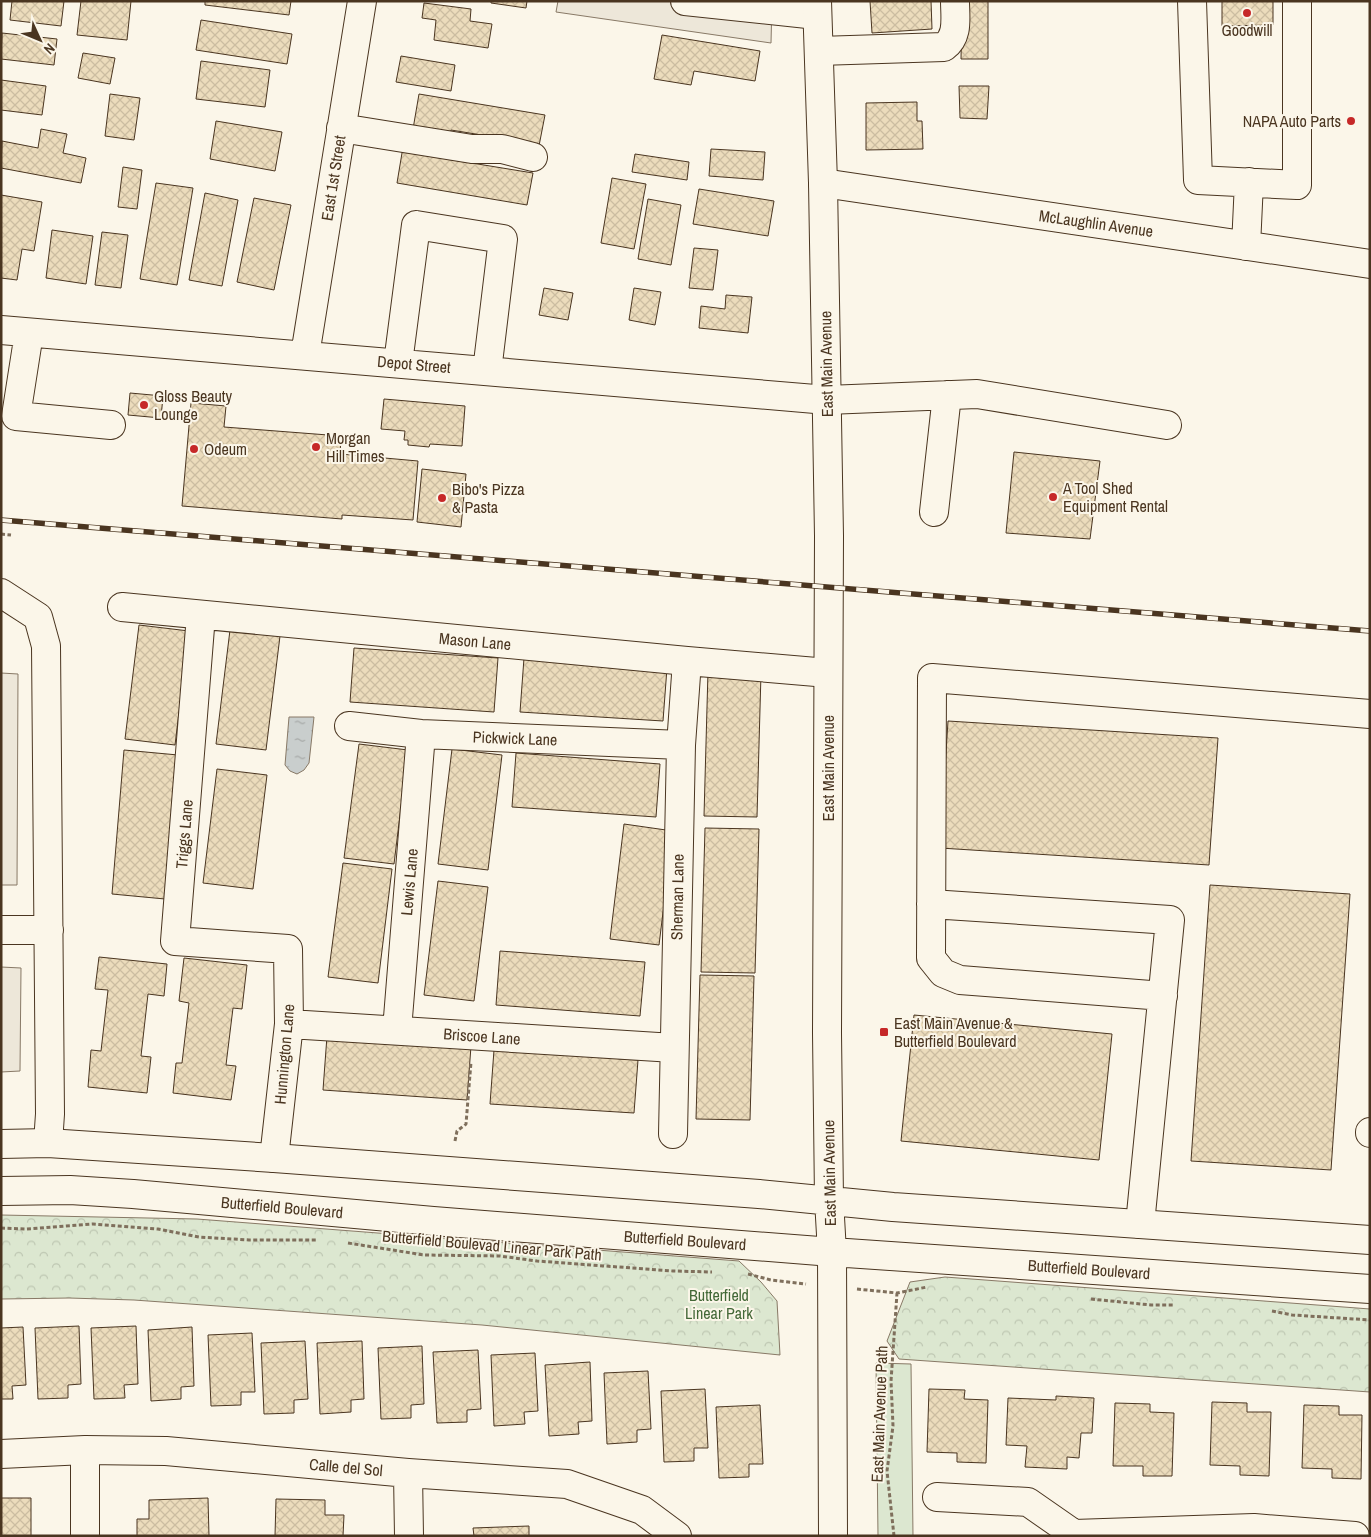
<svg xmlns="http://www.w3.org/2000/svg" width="1371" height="1537" font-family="'Archivo Narrow',sans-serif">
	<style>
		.grass { fill: #dce7d0; stroke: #887966 }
		.park { fill: url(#park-crowns); stroke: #887966 }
		.parking { fill: #ede7d9; stroke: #887966 }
		.water { fill: url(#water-ripples); stroke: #887966 }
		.building { fill: url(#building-cross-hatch); stroke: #4a3520 }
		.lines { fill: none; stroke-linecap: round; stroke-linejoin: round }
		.minor-casing { stroke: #4a3520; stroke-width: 30 }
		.major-casing { stroke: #4a3520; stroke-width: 30 }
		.path { stroke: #7f6f5c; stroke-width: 3; stroke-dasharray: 4 2.5; stroke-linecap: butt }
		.minor { stroke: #fbf6e9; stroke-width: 28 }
		.major { stroke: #fbf6e9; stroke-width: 28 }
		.rail-casing { stroke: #4a3520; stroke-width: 5.5 }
		.rail { stroke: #fbf6e9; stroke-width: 4; stroke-dasharray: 11; stroke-linecap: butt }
		.poi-dot { fill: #c62828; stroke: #fbf6e9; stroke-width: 2 }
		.labels { text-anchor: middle; stroke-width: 4; stroke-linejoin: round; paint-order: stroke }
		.poi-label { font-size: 16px; fill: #4a3520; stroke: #fbf6e9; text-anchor: start }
		.street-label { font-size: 16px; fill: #4a3520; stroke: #fbf6e9 }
		.park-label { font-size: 16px; fill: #436837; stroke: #fbf6e9 }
	</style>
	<defs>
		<pattern id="park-crowns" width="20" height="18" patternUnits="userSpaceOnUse" patternTransform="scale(1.25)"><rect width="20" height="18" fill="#dce7d0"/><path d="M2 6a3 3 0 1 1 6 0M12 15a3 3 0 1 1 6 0" fill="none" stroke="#bec7b2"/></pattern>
		<pattern id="water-ripples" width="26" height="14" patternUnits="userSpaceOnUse" patternTransform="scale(1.25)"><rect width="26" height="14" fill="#c9cecd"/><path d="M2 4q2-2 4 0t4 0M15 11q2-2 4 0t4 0" fill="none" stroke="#a5a8a6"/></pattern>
		<pattern id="building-cross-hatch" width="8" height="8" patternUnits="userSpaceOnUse" patternTransform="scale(1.25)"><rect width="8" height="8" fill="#ecdcbc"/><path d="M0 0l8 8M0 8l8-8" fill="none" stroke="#ccbda1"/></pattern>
	</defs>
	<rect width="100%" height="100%" fill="#fbf6e9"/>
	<path class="grass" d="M876 1363 911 1364 913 1536H878Z"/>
	<path class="park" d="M1 1215 197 1219 739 1261 761 1282 777 1301 780 1355 482 1325 134 1300 69 1298 1 1299Z
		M945 1277 1370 1309V1392L899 1359 887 1341 910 1282Z"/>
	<path class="parking" d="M558 1H772L771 43 556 12Z
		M1 673 18 674 17 885H1Z
		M1 967 21 968 20 1071 1 1072Z"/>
	<path class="water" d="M289 717H314L309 763 304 770 297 774 290 771 285 765Z"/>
	<path class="building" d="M12 1H64L61 26 10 20Z
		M81 1H131L127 40 77 35Z
		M205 1H291L289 15 205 5Z
		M491 1H527L526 8 491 3Z
		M870 1H931L932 29 872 33Z
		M962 1H988V59H961Z
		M1222 1H1273V25L1222 26Z
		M424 3 471 9 470 21 492 24 488 48 434 40 436 20 422 18Z
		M201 20 292 34 287 64 196 50Z
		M2 33 57 39 54 65 1 59Z
		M662 35 760 51 755 81 694 71 691 85 654 79Z
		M83 53 115 58 110 84 78 78Z
		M401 56 455 65 451 91 396 82Z
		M201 61 270 70 265 107 196 99Z
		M1 80 46 86 42 115 1 110Z
		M959 86H989L987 119 960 118Z
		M110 94 140 98 134 140 105 136Z
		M419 94 545 115 538 151 494 137 451 130 450 135 413 129Z
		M917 102V121H922L923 149 866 150V103Z
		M216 121 282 132 275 171 210 159Z
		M41 129 67 134 63 153 86 158 81 183 1 168 2 141 38 148Z
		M403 147 448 155 447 159 533 173 527 205 397 183Z
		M711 149 765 152 763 180 709 176Z
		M635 154 689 162 687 180 632 172Z
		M123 167 142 170 137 209 118 207Z
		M612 178 646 184 634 249 601 243Z
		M156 183 193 188 177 285 140 279Z
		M699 189 774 201 768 236 693 224Z
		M205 193 238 200 222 286 189 280Z
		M1 195 42 202 34 251 22 249 17 280 1 278Z
		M254 198 291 205 274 290 237 282Z
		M648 199 681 205 671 265 638 259Z
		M52 230 93 236 86 284 46 278Z
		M102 232 128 235 121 288 95 285Z
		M694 248 718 250 713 290 689 288Z
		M544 288 573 293 568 320 539 315Z
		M634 288 661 292 655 325 629 320Z
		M726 295 752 297 748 333 699 328 701 306 725 309Z
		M130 393 163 396 161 418 128 415Z
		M384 399 465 406 462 446 430 444 429 447 408 445V440H404L405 431 381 429Z
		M191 403 226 406 224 427 341 436 340 454 418 461 413 520 342 515V519L182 506Z
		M1014 452 1100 461 1090 539 1006 533Z
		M422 469 466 474 461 527 417 522Z
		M139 625 189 631 175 745 125 739Z
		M230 630 280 636 266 750 216 744Z
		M354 648 498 658 494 712 350 702Z
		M524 658 667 668 663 721 520 712Z
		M708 671 761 673 757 817 704 816Z
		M948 721 1218 738 1209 865 940 848Z
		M359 744 408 750 394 864 344 858Z
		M452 749 502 755 488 870 438 864Z
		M124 750 178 755 165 899 112 894Z
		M516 753 660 764 656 817 512 807Z
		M217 769 267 775 253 889 203 883Z
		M624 824 673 831 659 945 610 939Z
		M705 828 759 829 755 973 701 972Z
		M343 863 392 869 378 983 328 977Z
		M438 881 488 887 474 1001 424 995Z
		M1210 885 1350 894 1331 1170 1191 1161Z
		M500 951 645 962 640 1016 496 1005Z
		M99 957 167 964 164 996 148 994 141 1056 151 1057 147 1093 88 1087 91 1050 101 1051 108 990 95 989Z
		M184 958 247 965 242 1009 233 1008 226 1065 236 1066 231 1100 173 1093 176 1063H182L189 1003 179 1001Z
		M700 975 754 976 750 1120 696 1119Z
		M914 1015 1112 1034 1099 1160 901 1141Z
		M327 1036 471 1046 467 1100 323 1090Z
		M494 1050 638 1060 634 1113 490 1104Z
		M79 1326 81 1384 68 1385V1398L38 1399 35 1328Z
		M136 1326 138 1384 124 1385 125 1398 94 1399 91 1328Z
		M23 1327 26 1385 12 1386 13 1399H1V1328Z
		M192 1327 194 1386 181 1387V1399L151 1401 148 1330Z
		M252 1333 255 1392H241V1405L211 1406 208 1335Z
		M305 1341 308 1399 294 1400V1413L264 1414 261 1343Z
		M362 1341 364 1399 351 1400V1412L320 1414 317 1343Z
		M422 1346 424 1404 411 1405V1418L381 1419 378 1348Z
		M478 1350 481 1409 467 1410V1422L437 1423 433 1352Z
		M535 1353 538 1411 524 1412 525 1424 494 1426 491 1355Z
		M590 1362 592 1421 578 1422 579 1434 549 1436 545 1365Z
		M648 1371 651 1429 637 1430V1442L607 1444 604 1373Z
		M705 1389 708 1448H694V1461L664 1462 661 1391Z
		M929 1389 965 1390 964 1399 988 1400 986 1463 957 1462V1453L927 1452Z
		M1056 1396 1094 1398 1092 1433H1081L1079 1458 1067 1457V1469L1025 1467 1027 1446 1006 1445 1008 1398 1056 1400Z
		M1212 1402 1247 1403V1412H1271L1269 1476 1240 1475V1466L1210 1465Z
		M1115 1403 1150 1404V1412L1174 1413 1172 1476H1143V1466H1113Z
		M760 1405 763 1464H749V1477L719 1478 716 1407Z
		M1304 1405 1339 1406V1415H1362L1361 1479 1332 1478V1469L1302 1468Z
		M1 1498H31V1536H1Z
		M208 1498 209 1536H137V1519H149V1500Z
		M276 1499 325 1500V1515H344L343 1536H275Z
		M529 1526V1536H474L473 1528Z"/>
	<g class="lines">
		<defs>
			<path id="minor" d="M685 1 817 15
				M1192 1 1198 180 1297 185V1
				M819 51 944 47C959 36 955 18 955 1
				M341 128 472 149H502L533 157
				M823 183 1370 264
				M1246 246 1249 182
				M1 330 827 400 977 394 1167 425
				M29 333 16 416 111 425
				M305 355 362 1
				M398 363 416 225 503 239 487 371
				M934 512 947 395
				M1 593 38 617 46 646 50 1114 48 1143
				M122 607 687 661 828 673
				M201 615 175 941 288 949 289 1024 274 1158
				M349 726 421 734 681 745
				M931 904 1170 920 1140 1224
				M1 930H49
				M1163 996 960 980 943 973 931 958 932 678 1370 714
				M289 1024 674 1048
				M397 1030 421 734
				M1370 1132V1133
				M673 1134 681 745 687 661
				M85 1450V1536
				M1 1454 85 1450 166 1451 408 1473 567 1484 642 1510 677 1536
				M408 1473 409 1536
				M937 1497 1028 1502 1074 1534
				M1074 1536V1534L1254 1528 1355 1536"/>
			<path id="major" d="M817 1 823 183 829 536 827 1033 829 1200 832 1252 833 1536
				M1 1144 48 1143 274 1158 759 1194 893 1207 1370 1240
				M1 1191 70 1190 133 1194 433 1221 832 1252 1370 1289"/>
		</defs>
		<use href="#minor" class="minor-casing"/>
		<use href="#major" class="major-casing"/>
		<path class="path" d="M1 534 11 535
			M455 1141 457 1131 466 1124 471 1062
			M1 1228 26 1229 93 1224 158 1229 199 1237 249 1240H317
			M348 1243 424 1255 500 1256 537 1261 673 1271 712 1272
			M748 1274 771 1280 806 1284
			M857 1289 897 1293 927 1287
			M1091 1299 1151 1305H1174
			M1272 1311 1292 1315 1370 1320
			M894 1536 887 1471 893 1426 891 1381 897 1293"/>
		<use href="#minor" class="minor"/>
		<use href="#major" class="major"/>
		<defs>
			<path id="rail" d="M1 520 1370 631"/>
		</defs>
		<use href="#rail" class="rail-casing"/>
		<use href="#rail" class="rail"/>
	</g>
	<g class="poi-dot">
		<circle cx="1247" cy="13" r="5"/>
		<circle cx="1351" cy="121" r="5"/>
		<circle cx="144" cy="405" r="5"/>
		<circle cx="316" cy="447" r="5"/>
		<circle cx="194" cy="449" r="5"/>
		<circle cx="1053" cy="497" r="5"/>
		<circle cx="442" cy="498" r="5"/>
		<rect x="879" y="1027" width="10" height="10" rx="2.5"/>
	</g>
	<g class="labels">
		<g class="poi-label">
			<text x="1247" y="36" text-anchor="middle">Goodwill</text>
			<text x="1341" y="127" text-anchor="end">NAPA Auto Parts</text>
			<text x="154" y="402">Gloss Beauty<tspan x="154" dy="18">Lounge</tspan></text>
			<text x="326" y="444">Morgan<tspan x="326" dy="18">Hill Times</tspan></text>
			<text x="204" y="455">Odeum</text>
			<text x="1063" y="494">A Tool Shed<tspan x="1063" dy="18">Equipment Rental</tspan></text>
			<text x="452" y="495">Bibo's Pizza<tspan x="452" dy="18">&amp; Pasta</tspan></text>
			<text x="894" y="1029">East Main Avenue &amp;<tspan x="894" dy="18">Butterfield Boulevard</tspan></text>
		</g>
		<g class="street-label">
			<text transform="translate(333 178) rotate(-81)" y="6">East 1st Street</text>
			<text transform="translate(1096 223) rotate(8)" y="6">McLaughlin Avenue</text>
			<text transform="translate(414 364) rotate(5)" y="6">Depot Street</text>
			<text transform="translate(826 364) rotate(-91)" y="6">East Main Avenue</text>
			<text transform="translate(475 641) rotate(5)" y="6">Mason Lane</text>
			<text transform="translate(515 738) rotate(2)" y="6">Pickwick Lane</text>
			<text transform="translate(828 768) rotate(-90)" y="6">East Main Avenue</text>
			<text transform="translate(184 834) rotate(-85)" y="6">Triggs Lane</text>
			<text transform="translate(409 882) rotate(-85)" y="6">Lewis Lane</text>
			<text transform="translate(677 897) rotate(-89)" y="6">Sherman Lane</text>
			<text transform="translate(482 1036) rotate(4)" y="6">Briscoe Lane</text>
			<text transform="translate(284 1054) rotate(-85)" y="6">Hunnington Lane</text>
			<text transform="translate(829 1173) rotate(-91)" y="6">East Main Avenue</text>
			<text transform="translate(282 1207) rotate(5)" y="6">Butterfield Boulevard</text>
			<text transform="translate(685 1240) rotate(4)" y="6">Butterfield Boulevard</text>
			<text transform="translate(492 1245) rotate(5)" y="6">Butterfield Boulevad Linear Park Path</text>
			<text transform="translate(1089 1269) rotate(4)" y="6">Butterfield Boulevard</text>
			<text transform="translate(879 1414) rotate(-88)" y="6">East Main Avenue Path</text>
			<text transform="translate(346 1467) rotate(5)" y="6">Calle del Sol</text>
		</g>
		<g class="park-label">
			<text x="719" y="1301">Butterfield<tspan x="719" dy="18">Linear Park</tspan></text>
		</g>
	</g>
	<rect width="1371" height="1537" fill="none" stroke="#4a3520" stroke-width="5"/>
	<g transform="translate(40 40) rotate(134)" stroke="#fbf6e9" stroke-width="4" paint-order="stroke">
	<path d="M0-4L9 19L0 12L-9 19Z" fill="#4a3520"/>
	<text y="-8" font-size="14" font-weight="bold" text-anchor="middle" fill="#4a3520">N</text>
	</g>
</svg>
